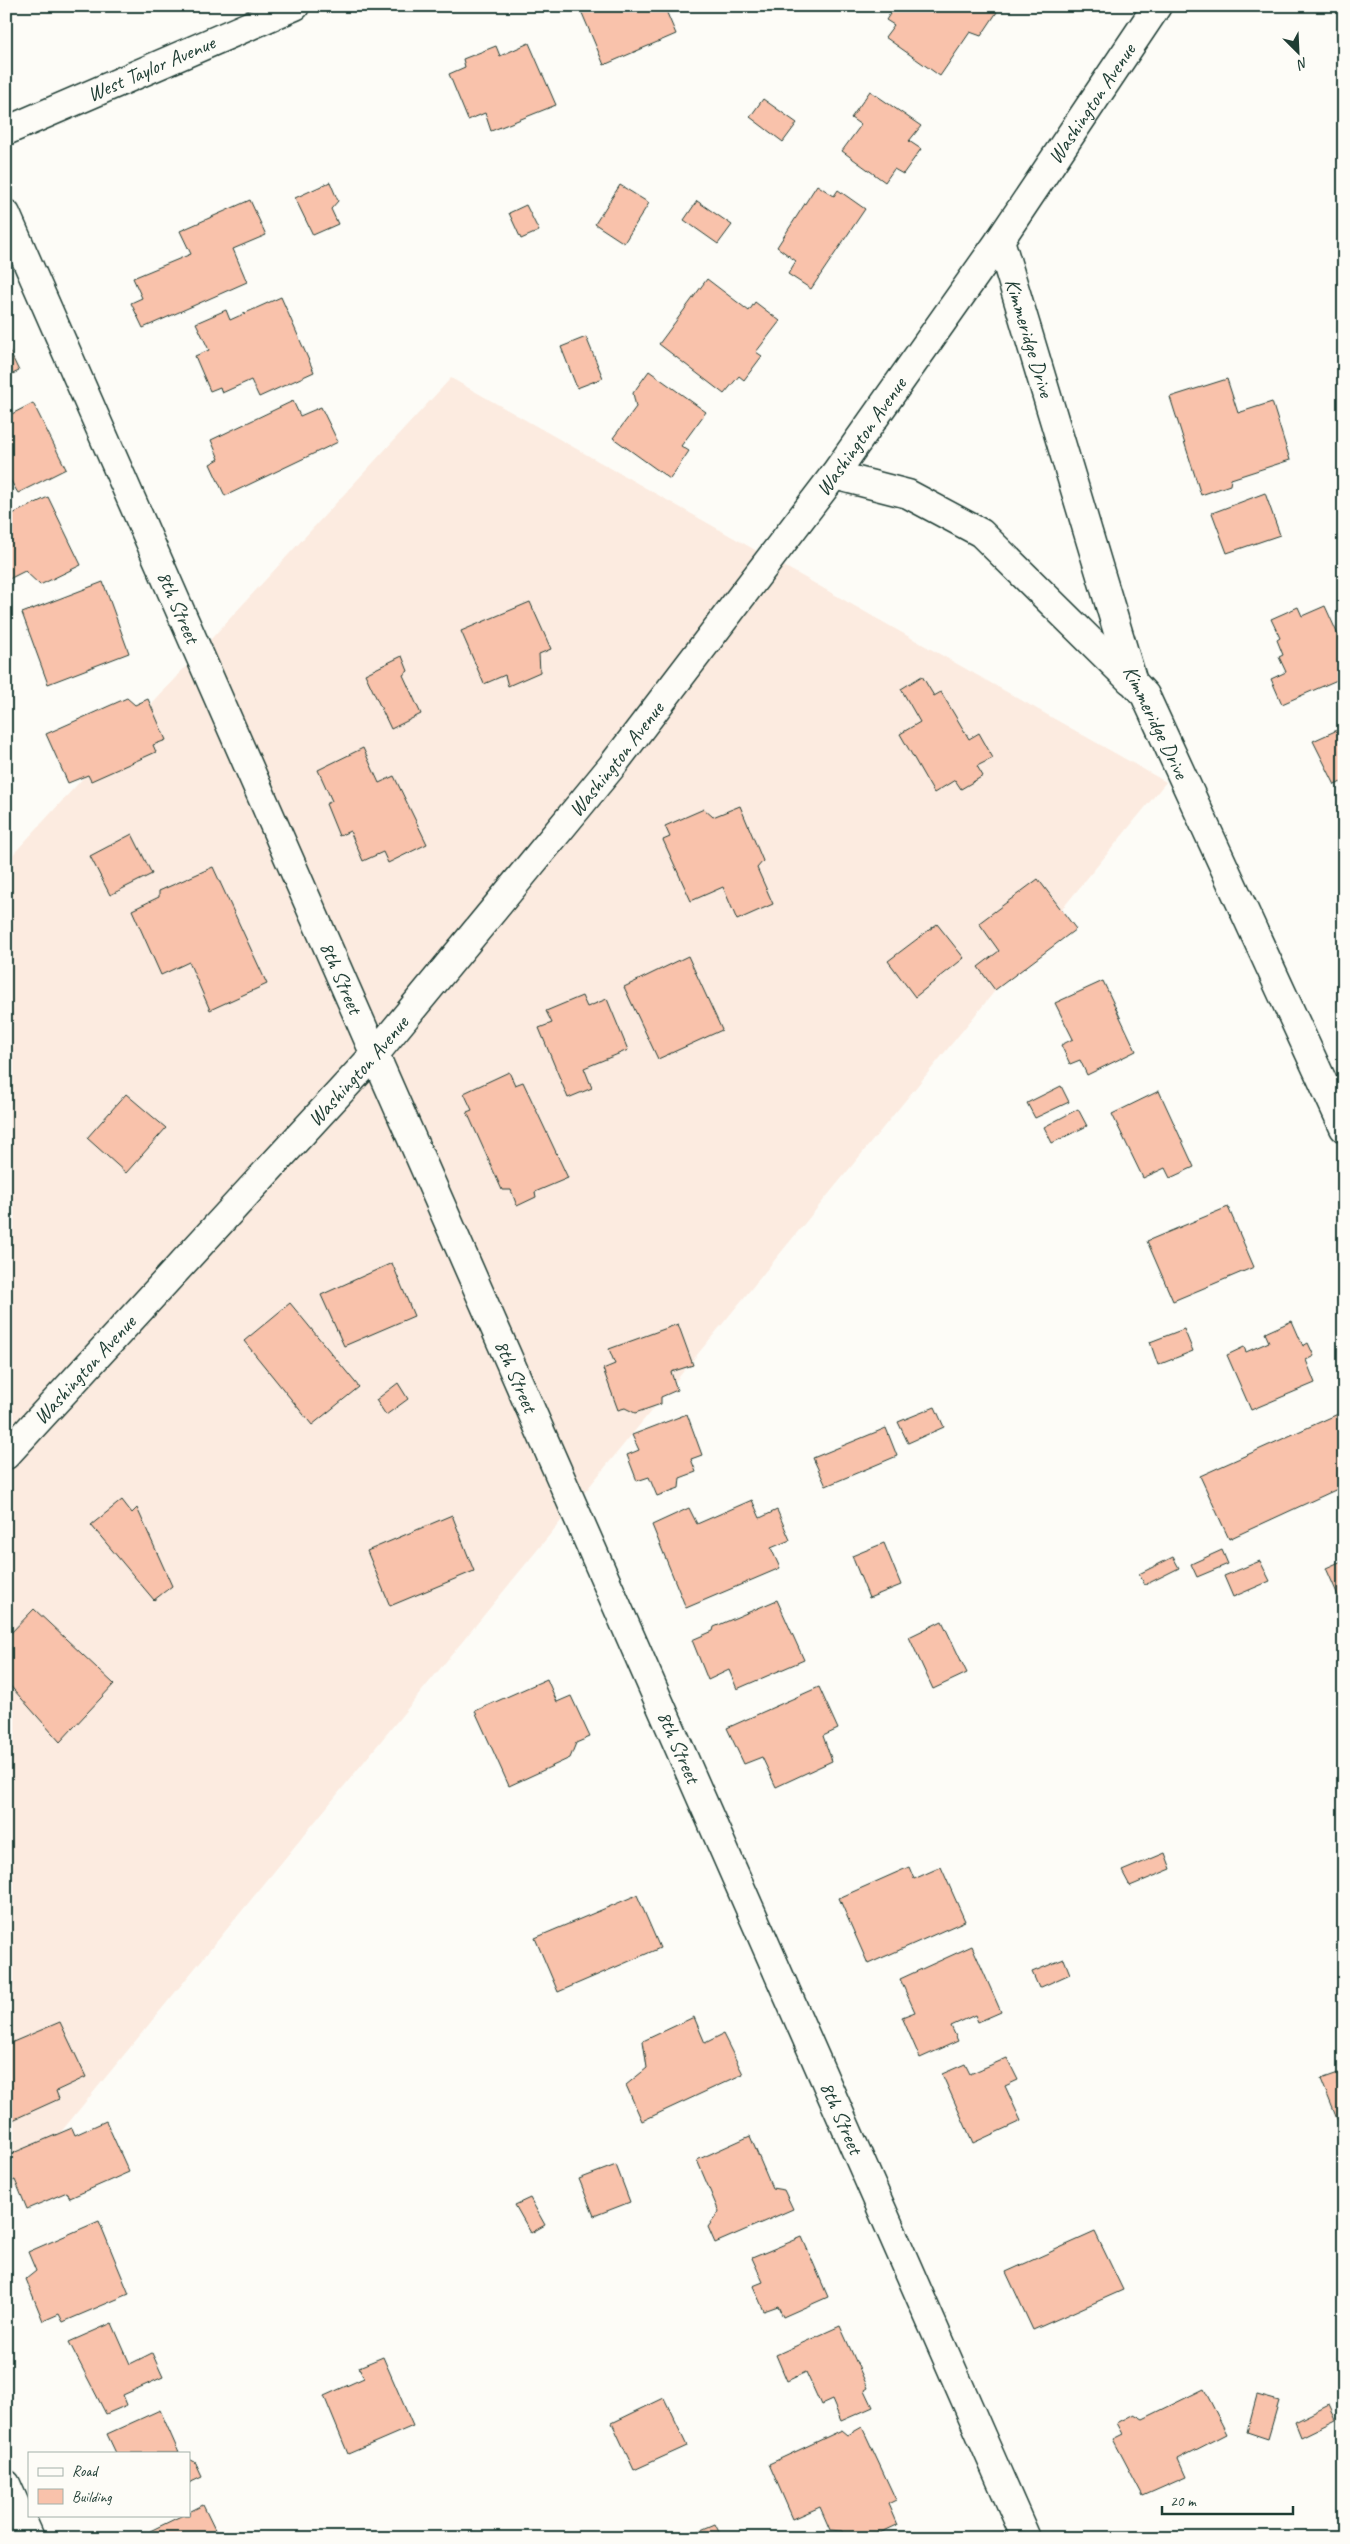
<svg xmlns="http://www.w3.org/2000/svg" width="1350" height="2544" font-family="Caveat,sans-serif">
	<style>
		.built { fill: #fcebe0 }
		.building { fill: #f9c2ab; stroke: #1f3d34 }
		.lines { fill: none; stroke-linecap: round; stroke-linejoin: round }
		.minor-casing { stroke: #1f3d34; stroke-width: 31 }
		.minor { stroke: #fdfcf7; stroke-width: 28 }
		.labels { text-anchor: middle; stroke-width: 4; stroke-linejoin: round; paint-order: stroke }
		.street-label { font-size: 21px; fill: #1f3d34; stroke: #fdfcf7 }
	</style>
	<rect width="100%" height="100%" fill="#fdfcf7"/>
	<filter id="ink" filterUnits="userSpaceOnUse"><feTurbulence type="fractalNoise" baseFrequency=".02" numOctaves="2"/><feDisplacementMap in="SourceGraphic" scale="10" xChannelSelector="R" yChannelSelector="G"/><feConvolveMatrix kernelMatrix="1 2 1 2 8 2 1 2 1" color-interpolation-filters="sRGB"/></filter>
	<g filter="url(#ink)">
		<path class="built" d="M451 378 1166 782 6 2199V862Z"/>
		<path class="building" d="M579 6H664L676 34 604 65Z
			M895 6H988L997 12 981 36 970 32 940 76 885 37 894 25 886 20Z
			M529 43 556 105 491 131 485 113 468 120 449 74 465 67 463 59 496 46 500 56Z
			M870 91 921 126 909 141 921 149 903 174 894 169 885 182 842 151 861 125 851 118Z
			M763 99 797 123 783 142 750 117Z
			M330 182 338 201 331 209 338 224 313 235 295 198Z
			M620 185 649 203 624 243 595 224Z
			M817 185 834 196 838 190 865 209 811 289 788 274 796 261 777 247Z
			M250 200 266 235 233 249 247 282 143 328 131 303 142 298 133 278 191 254 180 231Z
			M697 201 732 225 718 244 684 220Z
			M526 205 539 231 521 239 509 213Z
			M707 279 749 311 755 302 780 321 756 352 762 356 744 380 739 376 724 394 659 344Z
			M281 297 314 372 259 397 251 380 222 393 220 387 210 391 195 356 209 350 196 323 226 310 230 320Z
			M586 337 603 378 577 388 561 347Z
			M6 344 19 371 6 377Z
			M649 371 706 412 681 446 689 451 670 479 613 438 636 407 633 393Z
			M1227 379 1238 413 1272 402 1290 460 1231 479 1230 485 1201 495 1170 397Z
			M293 401 300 416 321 407 338 442 225 496 210 464 219 459 211 440Z
			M33 403 66 469 18 493 6 473V417Z
			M1265 493 1280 535 1227 553 1212 513Z
			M48 497 81 565 40 585 25 571 9 579 6 574V517Z
			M103 582 129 653 48 684 22 613Z
			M530 602 551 649 539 654 540 672 508 686 505 675 484 684 461 631Z
			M1325 606 1344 648V677L1282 704 1271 679 1286 672 1279 657 1283 655 1277 640 1280 638 1271 619 1298 607 1302 616Z
			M402 656 408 671 403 675 421 714 391 729 365 674Z
			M922 676 934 696 941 692 969 739 979 733 993 758 977 766 983 776 961 789 955 780 934 793 900 734 920 722 901 689Z
			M127 698 135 705 148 699 166 740 153 745 156 752 91 781 88 775 68 783 46 734Z
			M1344 727V788L1341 782 1335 785 1313 741Z
			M363 748 379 783 394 776 427 844 388 863 383 852 363 861 350 831 339 836 326 804 332 801 318 770Z
			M740 806 763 861 757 868 773 904 737 920 723 887 691 901 663 840 670 837 665 826 704 809 713 817Z
			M132 834 152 874 110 895 90 856Z
			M213 867 267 984 210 1010 189 962 161 975 132 910 159 897V891Z
			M1038 879 1076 929 995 990 978 967 999 951 979 923Z
			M937 924 964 958 915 997 888 961Z
			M688 956 722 1030 658 1059 624 987Z
			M1103 981 1136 1051 1087 1075 1080 1060 1070 1064 1061 1045 1073 1039 1055 1003Z
			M582 996 587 1007 607 999 628 1050 584 1068 592 1088 568 1098 539 1028 552 1023 546 1011Z
			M509 1072 515 1085 523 1082 568 1178 535 1192 536 1197 517 1206 511 1190H502L467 1112 472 1110 464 1093Z
			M1061 1086 1069 1102 1035 1118 1027 1103Z
			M1159 1091 1194 1167 1170 1178 1165 1168 1143 1178 1112 1114Z
			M126 1094 166 1128 126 1173 87 1138Z
			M1078 1109 1087 1126 1052 1143 1044 1127Z
			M1228 1207 1254 1267 1173 1301 1147 1241Z
			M392 1263 414 1316 344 1346 321 1295Z
			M290 1303 359 1387 312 1425 244 1341Z
			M1292 1321 1303 1346 1308 1343 1314 1356 1306 1360 1315 1383 1251 1410 1227 1355 1244 1347 1246 1352 1269 1342 1265 1333Z
			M678 1324 693 1365 671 1372 677 1390 661 1397V1404L635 1413 625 1408 618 1410 603 1369 615 1364 609 1349Z
			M1184 1329 1193 1351 1158 1365 1150 1342Z
			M398 1383 408 1399 386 1415 376 1400Z
			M935 1407 944 1427 908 1443 898 1422Z
			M687 1414 702 1455 691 1459 696 1472 680 1478 679 1488 657 1496 649 1477 637 1481 627 1455 639 1450 632 1435Z
			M1338 1414 1344 1427V1486L1229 1539 1200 1476Z
			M886 1428 897 1456 826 1486 813 1458Z
			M122 1500 132 1513 137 1508 172 1586 154 1600 91 1525Z
			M752 1500 760 1518 777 1510 790 1540 771 1548 780 1568 686 1608 652 1525 689 1508 697 1524Z
			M452 1515 474 1571 390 1606 367 1551Z
			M884 1543 901 1585 869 1598 852 1556Z
			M1222 1550 1228 1564 1197 1577 1191 1564Z
			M1173 1557 1179 1568 1145 1585 1139 1574Z
			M1344 1560V1609L1326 1568Z
			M1260 1561 1270 1581 1233 1597 1224 1576Z
			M777 1600 804 1660 737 1689 729 1670 708 1680 692 1640 713 1631 714 1627Z
			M34 1609 114 1684 60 1742 6 1681V1638Z
			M942 1621 967 1673 933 1689 909 1637Z
			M547 1679 557 1702 571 1696 590 1737 576 1743 570 1758 509 1786 475 1711Z
			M819 1687 838 1729 823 1736 832 1761 776 1787 762 1757 744 1764 727 1728Z
			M1165 1853 1171 1869 1130 1886 1122 1871Z
			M909 1867 914 1879 941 1867 965 1921 868 1964 839 1898Z
			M637 1895 660 1948 558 1992 535 1938Z
			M972 1946 1001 2012 978 2022 975 2015 951 2026 958 2041 920 2058 902 2017 915 2012 900 1979Z
			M1064 1959 1070 1974 1039 1988 1032 1972Z
			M694 2017 705 2043 723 2034 743 2074 642 2121 626 2085 647 2068 643 2041Z
			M60 2022 86 2077 56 2091 59 2099 6 2123V2045Z
			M1007 2058 1018 2080 1005 2086 1021 2121 973 2143 942 2074 965 2064 970 2074Z
			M1344 2071V2134H1343L1321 2079Z
			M106 2121 129 2172 70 2198 67 2192 27 2209 15 2180 7 2183 6 2181V2156L72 2128 75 2135Z
			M750 2136 772 2188 784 2190 793 2209 715 2243 708 2227 719 2212 697 2160Z
			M616 2165 630 2202 594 2216 579 2179Z
			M530 2198 545 2225 531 2233 515 2205Z
			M99 2221 129 2294 63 2322 59 2314 43 2321 26 2279 36 2271 28 2252Z
			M1095 2232 1123 2290 1033 2330 1006 2272Z
			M802 2237 828 2297 783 2317 778 2306 764 2311 753 2286 763 2282 752 2258Z
			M112 2323 130 2364 152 2353 163 2377 123 2395 127 2405 106 2414 69 2342Z
			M840 2326 868 2388 865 2390 873 2407 841 2421 832 2400 821 2405 806 2372 787 2381 776 2355Z
			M383 2357 413 2426 348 2454 324 2396 364 2378 359 2367Z
			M1204 2389 1227 2434 1178 2459 1186 2477 1143 2496 1113 2439 1123 2434 1117 2423 1134 2414 1143 2419Z
			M1257 2395 1279 2401 1268 2439 1247 2432Z
			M664 2398 687 2446 634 2470 612 2423Z
			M1329 2405 1336 2420 1301 2437 1295 2422Z
			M160 2410 179 2453H116L107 2434Z
			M862 2427 896 2500 888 2504 897 2525 869 2538H845L842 2531 830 2530 820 2507 793 2519 769 2464 842 2430 848 2435Z
			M189 2459 195 2462 202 2477 189 2483Z
			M203 2505 219 2538H153L150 2531 183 2515H189V2512Z
			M715 2524 722 2538H690L689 2535Z"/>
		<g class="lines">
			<defs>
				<g id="minor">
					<path id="s1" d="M6 131 295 6"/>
					<path id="s2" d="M6 214 1026 2538"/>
					<path id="s3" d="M1000 240 1133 682 1145 695 1344 1128"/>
					<path d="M834 475 908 494 981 533 1130 680"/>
					<path id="s4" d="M6 1455 375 1054 612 766 834 475 1000 240 1157 6"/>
					<path d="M6 2484 30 2538"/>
				</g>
			</defs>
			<use href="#minor" class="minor-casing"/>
			<use href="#minor" class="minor"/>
		</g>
	</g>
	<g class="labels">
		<g class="street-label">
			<text dy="7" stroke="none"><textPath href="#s1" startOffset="158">West Taylor Avenue</textPath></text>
			<text dy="7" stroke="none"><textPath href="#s4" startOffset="1736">Washington Avenue</textPath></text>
			<text dy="7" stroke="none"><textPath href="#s3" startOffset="102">Kimmeridge Drive</textPath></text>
			<text dy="7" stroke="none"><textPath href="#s4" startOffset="1331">Washington Avenue</textPath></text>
			<text dy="7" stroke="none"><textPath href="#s2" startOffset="429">8th Street</textPath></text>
			<text transform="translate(1156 722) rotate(64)" y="7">Kimmeridge Drive</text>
			<text dy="7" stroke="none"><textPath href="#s4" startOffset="926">Washington Avenue</textPath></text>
			<text dy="7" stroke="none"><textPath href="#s2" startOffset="834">8th Street</textPath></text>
			<text dy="7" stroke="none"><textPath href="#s4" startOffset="521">Washington Avenue</textPath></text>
			<text dy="7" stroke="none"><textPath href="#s4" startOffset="116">Washington Avenue</textPath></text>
			<text dy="7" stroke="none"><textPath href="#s2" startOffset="1269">8th Street</textPath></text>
			<text dy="7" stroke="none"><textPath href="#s2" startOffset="1674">8th Street</textPath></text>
			<text dy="7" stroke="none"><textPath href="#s2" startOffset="2079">8th Street</textPath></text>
		</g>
	</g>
	<rect width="1350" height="2544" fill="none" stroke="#fdfcf7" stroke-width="25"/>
	<rect x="12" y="12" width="1325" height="2519" fill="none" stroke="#1f3d34" stroke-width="2" filter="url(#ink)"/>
	<rect x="28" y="2452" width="162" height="65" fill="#fdfcf7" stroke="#a4b0a9"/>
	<rect x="38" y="2468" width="25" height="8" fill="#fdfcf7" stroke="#a4b0a9"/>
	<text x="72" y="2476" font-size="15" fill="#1f3d34">Road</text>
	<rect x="38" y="2489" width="25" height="15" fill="#f9c2ab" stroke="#a4b0a9"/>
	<text x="72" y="2502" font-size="15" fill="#1f3d34">Building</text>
	<g transform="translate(1298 52) rotate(156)" stroke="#fdfcf7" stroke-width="4" paint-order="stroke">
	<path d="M0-4L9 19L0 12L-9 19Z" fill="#1f3d34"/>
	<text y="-8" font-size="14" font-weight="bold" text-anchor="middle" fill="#1f3d34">N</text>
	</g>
	<path d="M1162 2506v8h131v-8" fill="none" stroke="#1f3d34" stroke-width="2.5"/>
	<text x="1170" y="2506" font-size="15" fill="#1f3d34" stroke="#fdfcf7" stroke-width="4" paint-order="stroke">20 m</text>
</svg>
